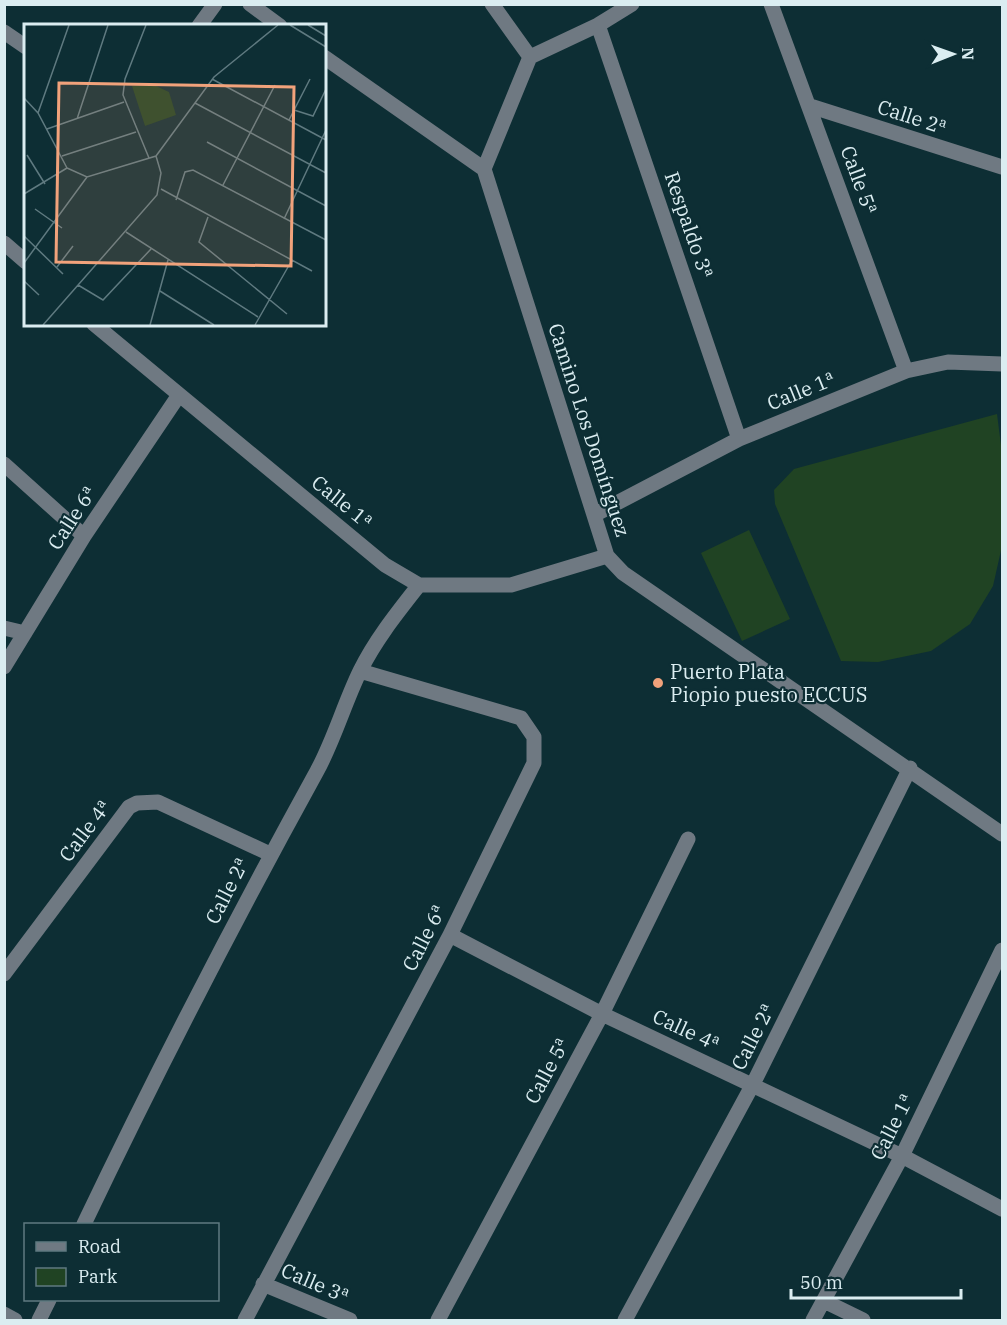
<svg xmlns="http://www.w3.org/2000/svg" width="1007" height="1325" font-family="'IBM Plex Serif',serif">
	<style>
		.green { fill: #204323 }
		.lines { fill: none; stroke-linecap: round; stroke-linejoin: round }
		.minor { stroke: #6f7982; stroke-width: 15 }
		.poi-dot { fill: #f1a27b; stroke: #0d2e34; stroke-width: 2 }
		.labels { text-anchor: middle; stroke-width: 4.5; stroke-linejoin: round; paint-order: stroke }
		.street-label { font-size: 20px; fill: #dbedf1; stroke: #0d2e34 }
		.poi-label { font-size: 20px; fill: #dbedf1; stroke: #0d2e34; text-anchor: start }
		.inset-road { fill: none; stroke: #5f7a80; stroke-width: 1.5 }
		.view { fill: #f1a27b; fill-opacity: 0.15; stroke: #f1a27b; stroke-width: 3 }
		.inset-edge { fill: none; stroke: #dbedf1; stroke-width: 3 }
	</style>
	<rect width="100%" height="100%" fill="#0d2e34"/>
	<path class="green" d="M997 414 1002 453V546L993 586 970 624 931 651 878 662 841 661 775 504 774 490 794 469Z
		M749 530 790 619 742 641 701 553Z"/>
	<g class="lines">
		<path class="minor" d="M250 4 280 26
			M492 4 530 57
			M771 4 906 371
			M598 25 739 439
			M199 26 215 4
			M4 32 26 47
			M324 57 484 169
			M530 57 484 169 607 556 623 573 1002 834
			M530 57 598 25 632 4
			M810 106 1002 167
			M4 243 26 262
			M94 324 385 565 419 585H511L607 556
			M4 464 84 536
			M594 515 739 439 906 371 948 362 1002 364
			M4 628 25 633
			M4 667 84 536 179 395
			M450 935 602 1014 902 1156 1002 1209
			M4 974 129 807 137 803 158 802 270 854
			M84 1224C157 1071 235 920 317 771 334 740 344 704 360 671 376 639 397 613 419 585
			M263 1284 350 1320
			M824 1301 863 1320
			M4 1314 15 1320
			M39 1320 49 1300
			M245 1320 450 935 534 763V737L521 718 360 671
			M438 1320 602 1014 688 839
			M625 1320 753 1084 910 768
			M813 1320 902 1156 1002 950"/>
	</g>
	<circle class="poi-dot" cx="658" cy="683" r="6"/>
	<g class="labels">
		<g class="street-label">
			<text transform="translate(912 117) rotate(18)" y="7">Calle 2ª</text>
			<text transform="translate(859 180) rotate(70)" y="7">Calle 5ª</text>
			<text transform="translate(689 225) rotate(71)" y="7">Respaldo 3ª</text>
			<text transform="translate(801 391) rotate(-22)" y="7">Calle 1ª</text>
			<text transform="translate(589 430) rotate(72)" y="7">Camino Los Domínguez</text>
			<text transform="translate(342 502) rotate(39)" y="7">Calle 1ª</text>
			<text transform="translate(72 518) rotate(-57)" y="7">Calle 6ª</text>
			<text transform="translate(85 831) rotate(-53)" y="7">Calle 4ª</text>
			<text transform="translate(227 891) rotate(-63)" y="7">Calle 2ª</text>
			<text transform="translate(424 938) rotate(-63)" y="7">Calle 6ª</text>
			<text transform="translate(686 1030) rotate(25)" y="7">Calle 4ª</text>
			<text transform="translate(753 1037) rotate(-63)" y="7">Calle 2ª</text>
			<text transform="translate(547 1071) rotate(-62)" y="7">Calle 5ª</text>
			<text transform="translate(892 1127) rotate(-63)" y="7">Calle 1ª</text>
			<text transform="translate(315 1283) rotate(23)" y="7">Calle 3ª</text>
		</g>
		<g class="poi-label">
			<text x="670" y="679">Puerto Plata<tspan x="670" dy="23">Piopio puesto ECCUS</tspan></text>
		</g>
	</g>
	<g transform="translate(24 24)">
		<rect width="302" height="302" fill="#0d2e34"/>
		<path d="M130 61 145 68 152 91 121 102 108 62Z" fill="#204323"/>
		<path class="inset-road" d="M122 1 101 55 99 71 125 134M266 1 302 23M284 1 302 12M188 55 302 116M0 74 14 89 43 144M171 79 302 149M270 86 289 92 302 65M14 89 45 1M53 95 84 1M265 96 286 55M23 105 100 78M183 118 302 182M3 131 21 160M38 132 112 108M43 144 63 153 132 132 190 53 254 1M199 161 251 61M137 165 288 247M0 170 43 144M152 176 161 148 169 146 302 216M11 185 38 204M184 193 175 218 263 290M260 195 302 106M102 208 234 293M0 212 39 250M0 239 63 153M33 243 49 222M0 257 15 271M54 261 79 276 127 225M136 267 190 301M19 301 133 171 137 149 132 132M126 301 144 236M231 301 268 236"/>
		<path class="view" d="M35 59 270 63 267 242 32 238Z"/>
		<rect width="302" height="302" class="inset-edge"/>
	</g>
	<rect width="1007" height="1325" fill="none" stroke="#dbedf1" stroke-width="12"/>
	<rect x="24" y="1223" width="195" height="78" fill="#0d2e34" stroke="#5f7a80" stroke-width="1.5"/>
	<rect x="36" y="1242" width="30" height="9" fill="#6f7982" stroke="#5f7a80" stroke-width="1.5"/>
	<text x="78" y="1253" font-size="18" fill="#dbedf1">Road</text>
	<rect x="36" y="1268" width="30" height="18" fill="#204323" stroke="#5f7a80" stroke-width="1.5"/>
	<text x="78" y="1283" font-size="18" fill="#dbedf1">Park</text>
	<g transform="translate(953 54) rotate(89)" stroke="#0d2e34" stroke-width="4.5" paint-order="stroke">
	<path d="M0-4.5L10 22L0 15L-10 22Z" fill="#dbedf1"/>
	<text y="-9" font-size="16" font-weight="bold" text-anchor="middle" fill="#dbedf1">N</text>
	</g>
	<path d="M791 1289v9h170v-9" fill="none" stroke="#dbedf1" stroke-width="3"/>
	<text x="800" y="1289" font-size="18" fill="#dbedf1" stroke="#0d2e34" stroke-width="4.5" paint-order="stroke">50 m</text>
</svg>
